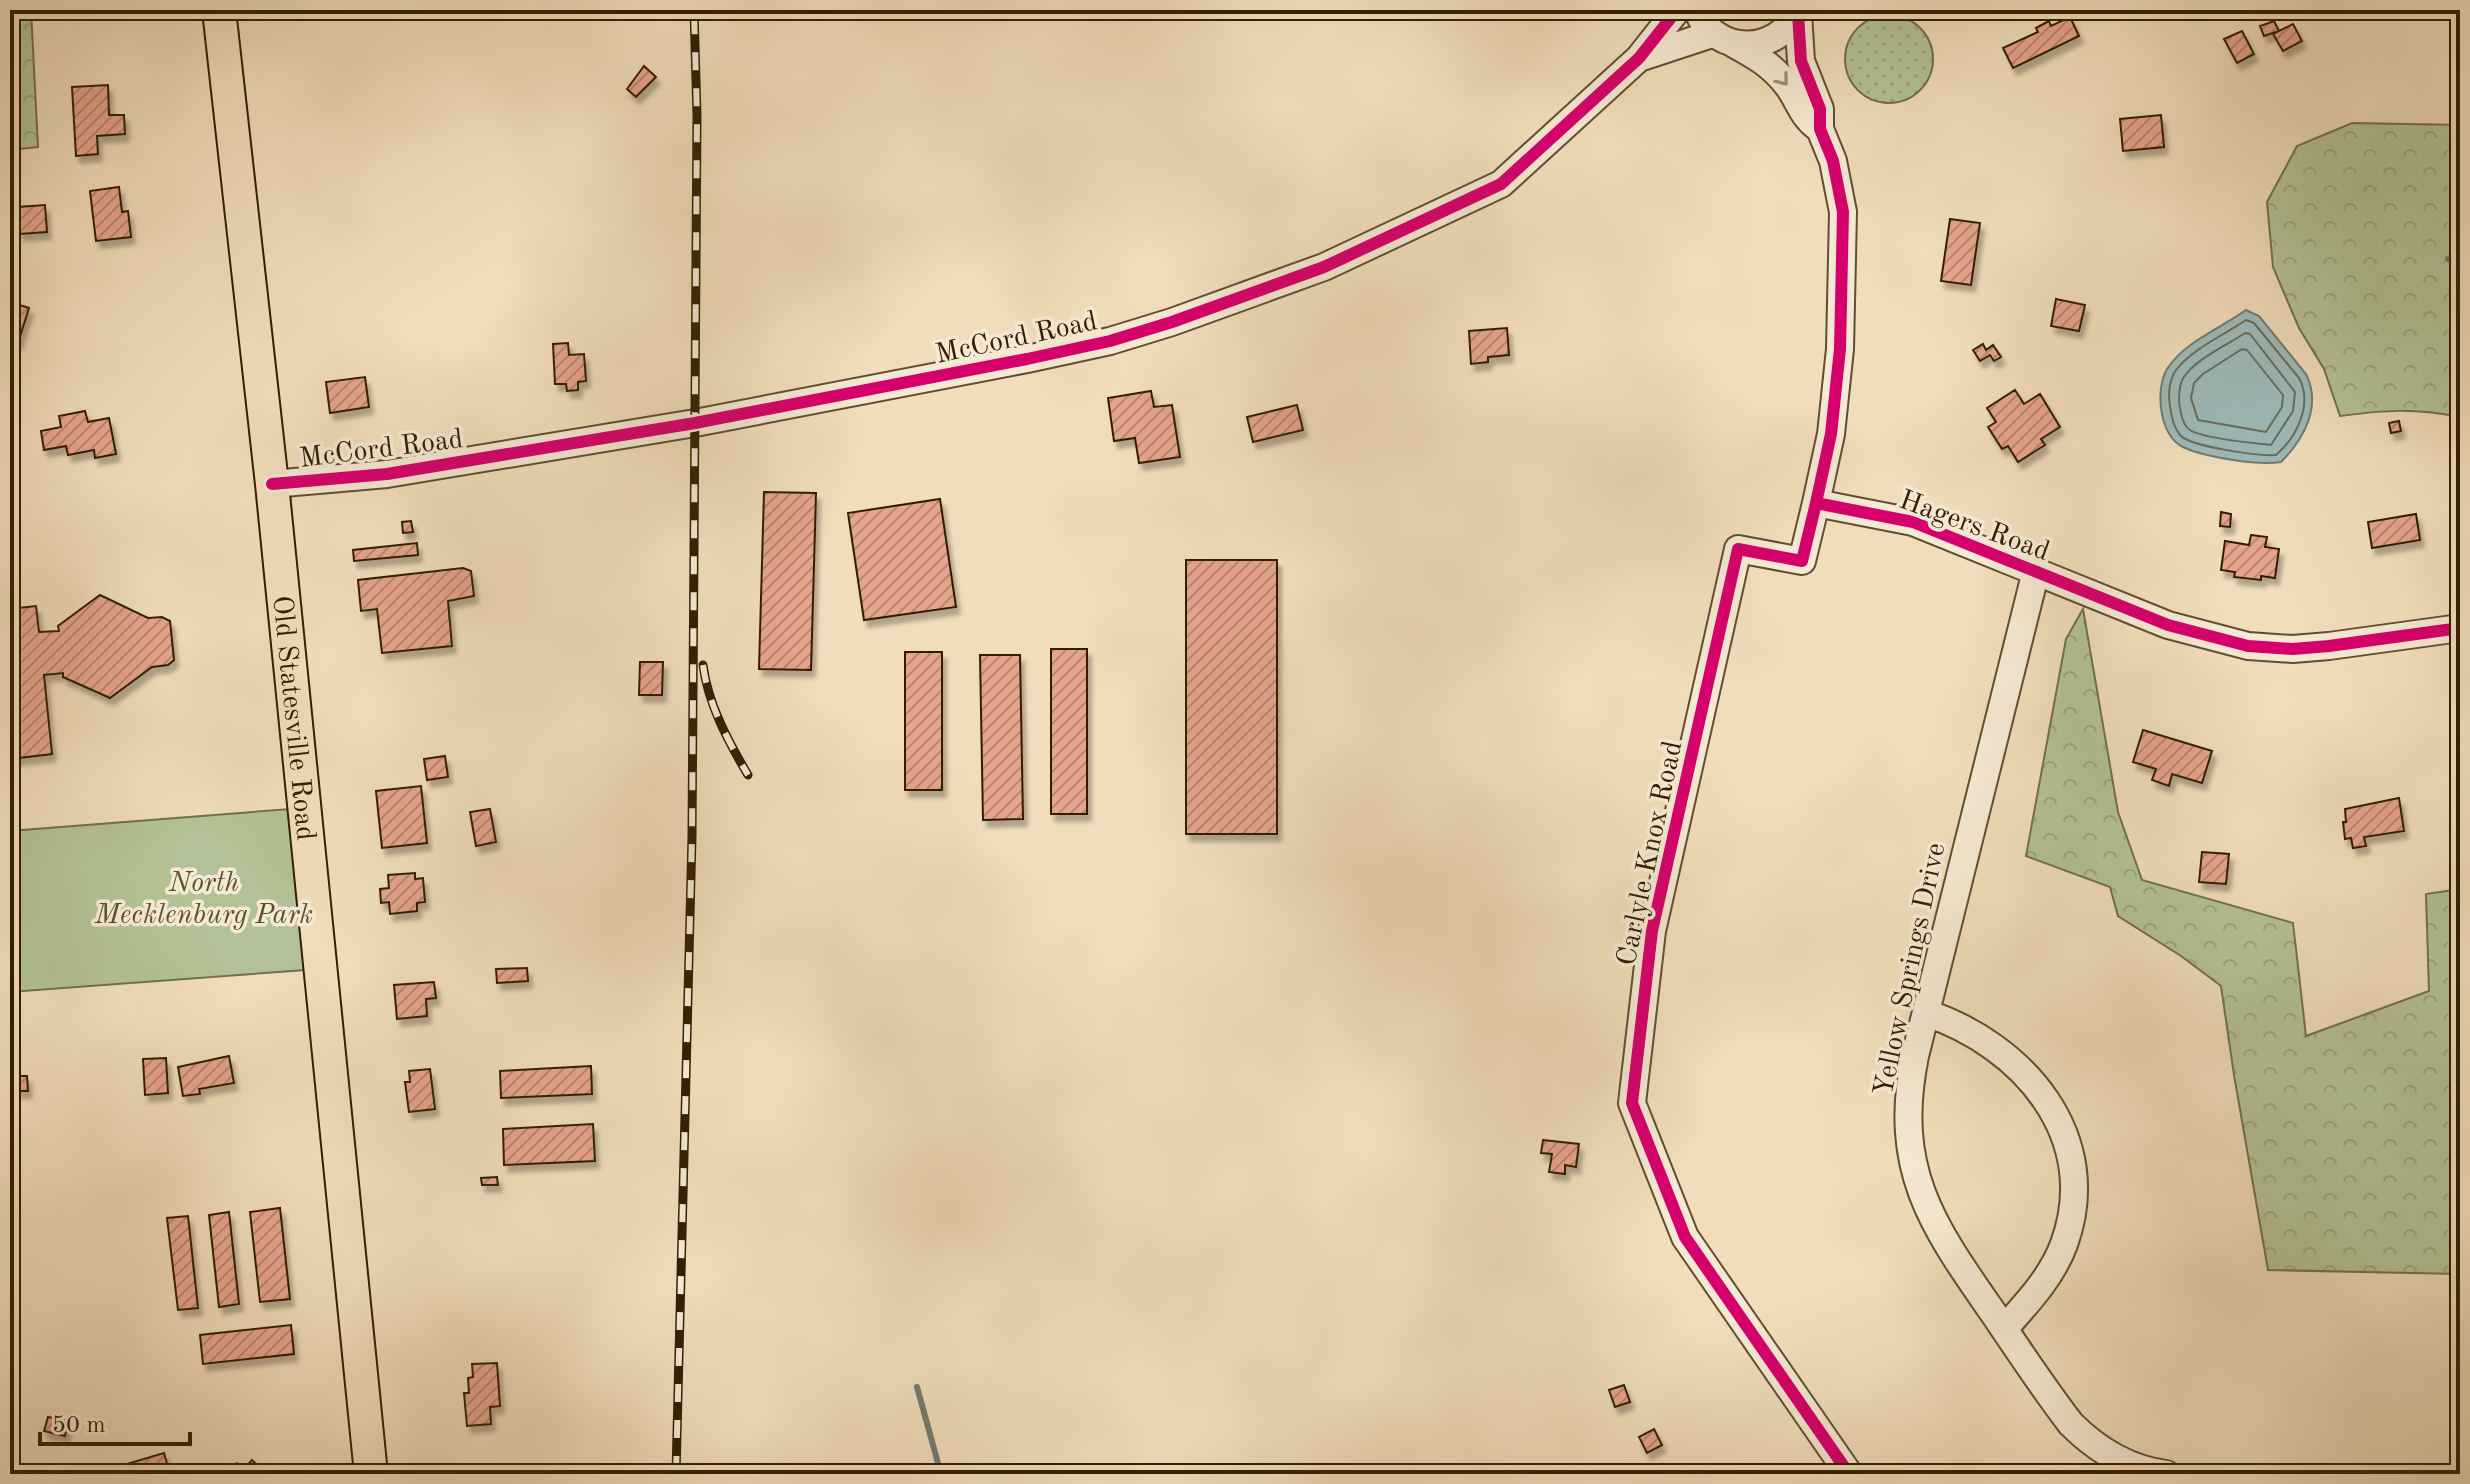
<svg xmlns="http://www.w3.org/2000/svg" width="2470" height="1484" font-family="'Old Standard TT',serif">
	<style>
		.grass { fill: url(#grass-dots); stroke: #72704c; stroke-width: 2 }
		.forest { fill: url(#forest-crowns); stroke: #72704c; stroke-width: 2 }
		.park { fill: #b3c296; stroke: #72704c; stroke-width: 2 }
		.water { fill: #9ebaba; stroke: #727c71; stroke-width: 2 }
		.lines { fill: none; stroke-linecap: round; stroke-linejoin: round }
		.shore { stroke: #686c5e; stroke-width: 2 }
		.stream { stroke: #727c71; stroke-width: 6 }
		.building { fill: url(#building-hatch); stroke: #311f03; stroke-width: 2; filter: url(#shadow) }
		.minor-casing { stroke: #614e31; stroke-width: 30 }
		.major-casing { stroke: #311f03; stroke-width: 36 }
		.minor { stroke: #f6e9d3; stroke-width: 26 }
		.major { stroke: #f1ddbb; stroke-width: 32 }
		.rail-casing { stroke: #311f03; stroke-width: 9 }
		.rail { stroke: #f6e9d3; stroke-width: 6; stroke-dasharray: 18; stroke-linecap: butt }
		.cycleway-casing { stroke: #f6e9d3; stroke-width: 17 }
		.cycleway { stroke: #d6006c; stroke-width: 12 }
		.oneway { stroke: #9d8e75 }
		.labels { text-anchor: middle; stroke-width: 7; stroke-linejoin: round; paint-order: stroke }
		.street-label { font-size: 28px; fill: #311f03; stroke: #f6e9d3 }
		.park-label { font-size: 28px; font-style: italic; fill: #58502f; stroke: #f6e9d3 }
	</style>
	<defs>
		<pattern id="grass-dots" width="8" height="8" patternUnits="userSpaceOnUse" patternTransform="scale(2)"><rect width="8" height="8" fill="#b3c296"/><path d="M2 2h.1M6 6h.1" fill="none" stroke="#9aa680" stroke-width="1.8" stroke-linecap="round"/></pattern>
		<pattern id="forest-crowns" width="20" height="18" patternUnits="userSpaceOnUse" patternTransform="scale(2)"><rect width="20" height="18" fill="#b3c296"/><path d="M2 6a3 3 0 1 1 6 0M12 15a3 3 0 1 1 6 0" fill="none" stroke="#9aa680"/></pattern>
		<pattern id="building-hatch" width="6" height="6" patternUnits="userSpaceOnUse" patternTransform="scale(2)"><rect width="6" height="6" fill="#e6a48c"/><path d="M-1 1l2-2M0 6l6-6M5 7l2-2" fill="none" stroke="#bb8570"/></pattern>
		<filter id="shadow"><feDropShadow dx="4" dy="7" stdDeviation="2" flood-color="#0004"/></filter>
	</defs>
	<rect width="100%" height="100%" fill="#f1ddbb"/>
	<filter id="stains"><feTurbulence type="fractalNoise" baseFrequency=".0025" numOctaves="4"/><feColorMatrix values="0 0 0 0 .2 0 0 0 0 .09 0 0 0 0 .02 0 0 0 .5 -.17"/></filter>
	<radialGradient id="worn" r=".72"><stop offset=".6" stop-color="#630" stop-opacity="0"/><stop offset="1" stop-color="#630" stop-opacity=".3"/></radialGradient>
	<path class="grass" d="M1845 59a44 44 0 1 1 88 0a44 44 0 1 1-88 0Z"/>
	<path class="forest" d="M10 10H31L38 147 10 150Z
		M2352 123 2460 125V417C2414 408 2386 410 2340 416L2324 369 2299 328 2273 267 2267 202 2297 146Z
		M2083 609 2118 812 2142 880 2293 923 2306 1036 2429 991 2426 894 2460 889V1274L2268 1270 2234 1075 2221 986 2181 956 2118 916 2110 887 2026 856 2066 639Z"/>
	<path class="park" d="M303 808 319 969 10 992V831Z"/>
	<path class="water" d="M2246 310 2259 316 2306 374C2322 406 2304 439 2281 462 2259 466 2204 457 2183 447 2159 436 2155 389 2167 369 2184 342 2221 328 2246 310Z"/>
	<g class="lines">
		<path class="shore" d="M2246 320 2254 323 2299 378C2313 404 2297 437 2276 455 2259 456 2190 447 2180 435 2174 428 2171 415 2170 406 2168 395 2169 380 2176 370 2192 349 2224 335 2246 320Z
			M2245 333 2250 334 2295 392 2293 411 2271 445C2254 443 2204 439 2190 430 2183 426 2180 410 2179 401 2179 394 2179 383 2184 377 2197 358 2226 346 2245 333Z
			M2242 349 2247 350 2283 395 2282 407 2266 432 2198 420 2191 398 2194 383 2203 374Z"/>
		<path class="stream" d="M2448 259 2460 253
			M917 1387 941 1474"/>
	</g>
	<path class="building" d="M2070 17 2079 36 2013 68 2003 48 2038 32 2036 28 2049 21 2051 26Z
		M2274 21 2279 31 2264 36 2260 26Z
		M2293 24 2302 41 2283 51 2273 34Z
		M2242 31 2254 54 2237 63 2224 39Z
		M644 66 656 77 636 97 627 89Z
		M108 85 109 115H124L125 134 97 136 98 154 76 156 72 87Z
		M2161 115 2164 147 2123 151 2120 119Z
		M119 187 122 212 128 211 131 237 96 241 90 191Z
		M45 205 47 232 19 234 18 207Z
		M1950 219 1980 223 1971 285 1941 281Z
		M2056 299 2085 305 2079 331 2051 326Z
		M10 302 29 308 18 343 10 340Z
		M1507 328 1509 355 1488 357V362L1471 364 1469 331Z
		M568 343 569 355 584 354 586 381 578 382V390L567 391 566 384H555L553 344Z
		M1983 344 1986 350 1993 345 2001 357 1994 361 1990 355 1980 361 1973 350Z
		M365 377 369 407 330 413 326 382Z
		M2015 390 2024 404 2040 394 2060 427 2041 439 2045 445 2018 462 2008 446 2002 449 1988 427 1996 422 1987 408Z
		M1151 391 1154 407 1172 405 1180 457 1139 463 1135 438 1114 441 1108 398Z
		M1297 405 1303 430 1253 442 1247 417Z
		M85 411 88 422 109 418 116 454 95 458 94 450 68 455 66 446 44 450 41 431 61 427 59 416Z
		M2399 421 2401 431 2391 433 2389 423Z
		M764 492 816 493 811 670 759 669Z
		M940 499 956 607 864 620 848 513Z
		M2221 512 2231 514 2230 527 2220 526Z
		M2416 514 2420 540 2372 548 2368 522Z
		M411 521 413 532 403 533 402 522Z
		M2251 535 2267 537 2265 547 2279 549 2275 578 2261 576V580L2234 577 2235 572 2221 570 2225 541 2249 545Z
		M417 543 418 555 354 561 353 550Z
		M1186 560H1277V834H1186Z
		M463 568 471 571 474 596 448 601 452 646 382 653 377 609 361 611 358 580Z
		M100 595 148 618 162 617 170 621 174 660 168 665 152 667 110 698 63 677V673L44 675 52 754 10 759V609L36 606 39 632 59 631 58 626Z
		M1051 649H1087V814H1051Z
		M905 652H942V790H905Z
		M980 655H1020L1023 819 983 820Z
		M640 662H663L662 695H639Z
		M2143 730 2212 751 2202 783 2172 774 2169 786 2152 780 2156 769 2133 762Z
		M445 756 448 777 427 780 424 759Z
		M421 786 427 843 382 848 376 791Z
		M2399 798 2404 831 2364 837 2366 846 2353 848 2351 838 2345 839 2343 822H2346L2345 809Z
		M490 809 496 842 476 846 470 812Z
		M2202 852 2229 854 2226 884 2199 882Z
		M415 873V879L423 878 425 902 417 903V911L390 914 389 902 381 903 380 889 389 888 388 875Z
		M527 968 528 981 497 983 496 969Z
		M434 982 436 998 426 999 427 1016 397 1019 394 985Z
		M229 1056 234 1083 199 1089 200 1094 183 1096 178 1067Z
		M166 1058 168 1093 145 1095 143 1059Z
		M591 1066 592 1094 501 1098 500 1071Z
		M430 1069 435 1109 409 1112 405 1082H410L409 1071Z
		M17 1076H27L28 1091H16Z
		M593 1124 595 1161 504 1165 503 1129Z
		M1543 1140 1579 1144 1576 1167 1565 1165V1174L1549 1172 1552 1154 1541 1153Z
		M497 1177 498 1185H482L481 1178Z
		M280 1208 290 1299 260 1302 250 1212Z
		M229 1212 239 1304 219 1307 209 1215Z
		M188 1216 198 1308 178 1310 167 1218Z
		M291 1325 294 1354 203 1364 200 1335Z
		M497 1363 500 1406 490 1407 491 1424 467 1426 464 1393H469L468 1378 473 1377 472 1364Z
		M1624 1385 1630 1402 1615 1407 1609 1390Z
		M48 1417 68 1421 65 1436 44 1431Z
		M1654 1429 1662 1445 1647 1453 1639 1437Z
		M164 1453 170 1474H130L127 1464Z
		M252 1460 267 1474H226L237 1463 244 1469Z"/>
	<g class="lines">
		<defs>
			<path id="minor" d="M1697 10C1716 57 1778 55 1799 10
				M1798 14 1801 61 1820 109V129L1833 161 1843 212 1840 349 1831 434 1816 503 1913 522 2168 625 2248 646 2293 649 2329 646 2460 628
				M1734 44C1756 56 1773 66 1788 86 1799 101 1802 116 1817 127
				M1639 58 1712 34
				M272 484 387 474 695 423 1027 359 1110 341 1172 322 1324 267 1501 184 1639 58 1677 10
				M1816 503 1802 561 1738 549 1652 931 1632 1103 1685 1237 1849 1474
				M2036 571 1915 1056C1892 1170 1932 1225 1994 1314 2019 1351 2044 1389 2071 1424 2098 1451 2128 1469 2166 1474
				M1926 1013C2023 1045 2103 1137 2064 1244 2052 1277 2027 1303 2004 1329"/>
			<g id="major">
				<path id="s1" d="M219 10 272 484 371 1474"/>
			</g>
		</defs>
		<use href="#minor" class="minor-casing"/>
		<use href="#major" class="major-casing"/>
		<use href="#minor" class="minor"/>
		<use href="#major" class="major"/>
		<defs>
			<path id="rail" d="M703 665C708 704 728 741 748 775
				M676 1474 692 836 697 116 694 10"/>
		</defs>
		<use href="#rail" class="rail-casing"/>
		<use href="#rail" class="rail"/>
		<defs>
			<path id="cycleway" d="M1798 14 1801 61 1820 109V129L1833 161 1843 212 1840 349 1831 434 1816 503 1913 522 2168 625 2248 646 2293 649 2329 646 2460 628
				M272 484 387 474 695 423 1027 359 1110 341 1172 322 1324 267 1501 184 1639 58 1677 10
				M1816 503 1802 561 1738 549 1652 931 1632 1103 1685 1237 1849 1474"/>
		</defs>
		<use href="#cycleway" class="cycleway-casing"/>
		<use href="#cycleway" class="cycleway"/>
	</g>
	<defs><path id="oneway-chevron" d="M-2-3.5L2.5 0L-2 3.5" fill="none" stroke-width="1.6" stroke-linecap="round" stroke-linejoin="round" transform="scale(2)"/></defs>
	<use class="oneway" href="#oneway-chevron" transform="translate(1783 80) rotate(51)"/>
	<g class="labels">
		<g class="street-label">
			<text transform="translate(1016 336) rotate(-12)" y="10">McCord Road</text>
			<text transform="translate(381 447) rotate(-7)" y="10">McCord Road</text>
			<text transform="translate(1975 524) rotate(20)" y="10">Hagers Road</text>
			<text dy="10" stroke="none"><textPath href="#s1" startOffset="712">Old Statesville Road</textPath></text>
			<text transform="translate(1648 853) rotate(-78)" y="10">Carlyle Knox Road</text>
			<text transform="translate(1908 969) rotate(-78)" y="10">Yellow Springs Drive</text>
		</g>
		<g class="park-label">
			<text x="204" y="891">North<tspan x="204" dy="32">Mecklenburg Park</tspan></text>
		</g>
	</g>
	<rect width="2470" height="1484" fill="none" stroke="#f1ddbb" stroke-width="40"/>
	<rect x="12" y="12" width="2446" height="1460" fill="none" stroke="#311f03" stroke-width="4"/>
	<rect x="20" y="20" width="2430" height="1444" fill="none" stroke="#311f03" stroke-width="2"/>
	<path d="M40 1432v12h150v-12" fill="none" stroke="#311f03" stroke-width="4"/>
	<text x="52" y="1432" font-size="24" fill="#311f03" stroke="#f6e9d3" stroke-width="6" paint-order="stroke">50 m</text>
	<rect width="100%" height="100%" filter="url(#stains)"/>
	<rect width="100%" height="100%" fill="url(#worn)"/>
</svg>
